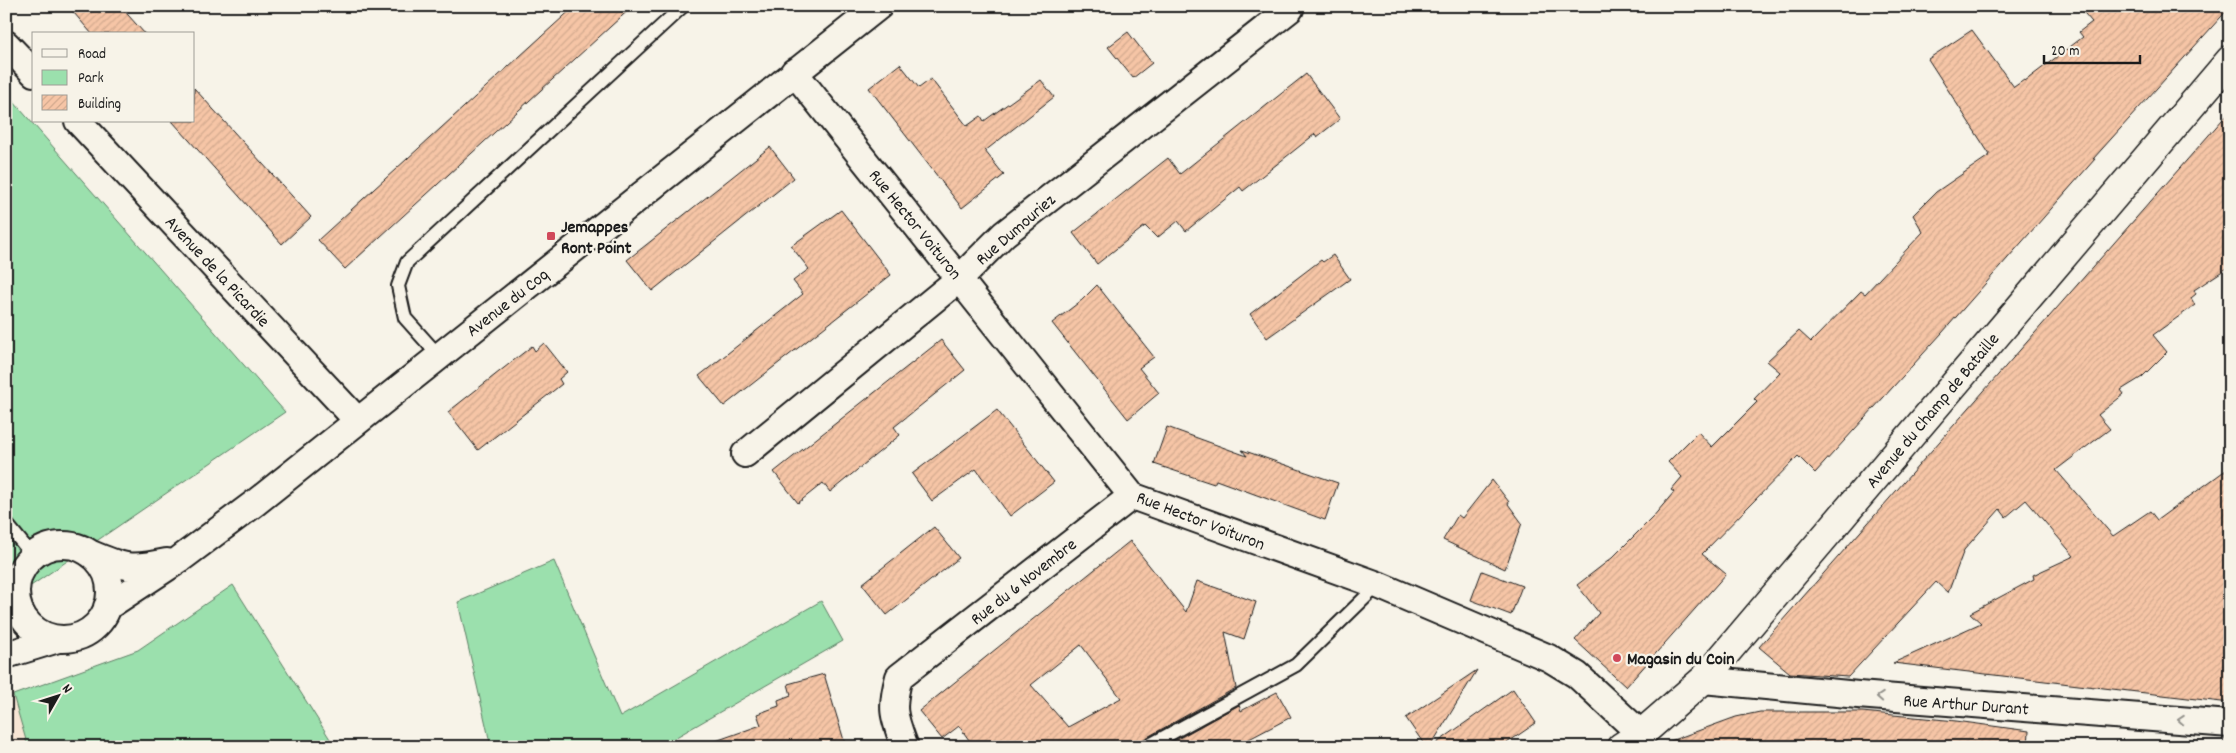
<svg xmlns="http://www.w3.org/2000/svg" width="2236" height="753" font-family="Dekko,sans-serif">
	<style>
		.built { fill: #f7e5d4 }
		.green { fill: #9be0ad; stroke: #5c7e64 }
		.building { fill: url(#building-hatch); stroke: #1c1c1c; fill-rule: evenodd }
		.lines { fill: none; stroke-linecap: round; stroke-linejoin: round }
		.service-casing { stroke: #1c1c1c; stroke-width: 16 }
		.minor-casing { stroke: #1c1c1c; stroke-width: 30 }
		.tertiary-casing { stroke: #1c1c1c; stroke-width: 31 }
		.service { stroke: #f7f3e8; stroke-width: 12 }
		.minor { stroke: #f7f3e8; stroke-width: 26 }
		.tertiary { stroke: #f7f3e8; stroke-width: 28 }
		.oneway { stroke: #94928c }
		.poi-dot { fill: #d1495b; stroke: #f7f3e8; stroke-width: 2 }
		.labels { text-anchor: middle; stroke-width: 4.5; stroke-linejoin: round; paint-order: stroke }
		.street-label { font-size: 18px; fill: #1c1c1c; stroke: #f7f3e8 }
		.poi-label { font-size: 18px; font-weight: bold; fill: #1c1c1c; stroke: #f7f3e8; text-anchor: start }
	</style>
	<defs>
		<pattern id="building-hatch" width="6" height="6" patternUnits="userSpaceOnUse" patternTransform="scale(1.25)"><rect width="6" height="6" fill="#f6c5a6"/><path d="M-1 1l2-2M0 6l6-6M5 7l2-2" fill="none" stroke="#d2a98e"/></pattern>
	</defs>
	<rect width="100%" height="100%" fill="#f7f3e8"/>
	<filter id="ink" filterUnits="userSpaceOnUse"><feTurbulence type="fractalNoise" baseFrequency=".02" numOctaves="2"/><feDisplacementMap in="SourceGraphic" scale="10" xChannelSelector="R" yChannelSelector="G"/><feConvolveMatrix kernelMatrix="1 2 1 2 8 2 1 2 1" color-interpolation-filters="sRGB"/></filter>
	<g filter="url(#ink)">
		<path class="built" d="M6 670 13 695 28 747H6Z"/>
		<path class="green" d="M6 93 285 412 6 603Z
			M554 561 620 717 821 601 843 641 659 747H491L458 602Z
			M233 585 335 747H28L13 695 138 650Z"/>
		<path class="building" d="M68 6H120L145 34H92Z
			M575 6H633L345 269 318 240Z
			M2078 6 2230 7 2093 159H2095L1942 333 1815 473 1798 456 1702 554 1726 574 1626 687 1575 640 1599 613 1577 585 1612 558 1652 518 1674 492 1671 490 1682 477 1668 462 1698 432 1712 447 1757 402 1754 399 1780 372 1767 361 1799 331 1811 342 1861 291 1865 294 1923 232 1913 215 1936 192 1990 155 1928 59 1972 30 2014 87 2024 80 2025 81 2083 37 2079 32 2092 22Z
			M1128 32 1152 63 1133 78 1108 47Z
			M900 64 919 88 931 79 967 126 981 116 984 121 1041 80 1054 97 985 151 1004 175 962 208 869 88Z
			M1306 74 1340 119 1317 137 1315 134 1243 191 1240 187 1186 231 1178 221 1157 238 1145 226 1097 264 1073 233 1168 158 1180 174Z
			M194 88 311 217 282 244 172 121H194Z
			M2230 111V266L2194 290 2196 294 2191 298 2195 305 2153 335 2167 352 2142 377 2121 390 2124 394 2098 415 2110 429 2056 470 2113 536 2150 511 2157 520 2230 467V703L1893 663 1981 623 1970 613 2034 579 2033 575 2074 556 2026 500 2006 517 2000 509 1964 550 1948 593 1936 582 1848 677 1790 673 1759 647Z
			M770 147 794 178 652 291 627 260Z
			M841 210 891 275 724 406 699 376 803 294 793 281 809 269 791 246Z
			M1333 255 1350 279 1267 338 1250 314 1321 260 1323 262Z
			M1097 285 1154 357 1139 368 1159 393 1128 419 1052 323 1082 300Z
			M941 340 965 370 894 427 900 435 830 492 823 483 798 503 774 472Z
			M544 343 567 372 559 379 562 384 478 450 448 412 532 346 535 351Z
			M997 410 1054 482 1010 516 976 469 932 501 912 474Z
			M1167 427 1247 456 1242 450 1338 483 1325 520 1216 480 1214 484 1154 464Z
			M1492 480 1509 502 1508 504 1522 523 1505 569 1443 540 1458 515 1462 518Z
			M934 527 959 558 887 615 862 584Z
			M1130 541 1186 612 1197 581 1256 602 1244 639 1225 632 1236 688 1142 740 1138 747H974L959 726 942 739 919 711ZM1081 645 1121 698 1068 727 1031 685Z
			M1482 571 1522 586 1511 615 1471 600Z
			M1477 670 1430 747H1426L1406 718Z
			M824 674 846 747H711L710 743 761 725 757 714 779 706 778 700 791 695 788 684Z
			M1513 689 1536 723 1501 747H1431Z
			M1277 692 1291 717 1234 747H1163L1239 705 1241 711Z
			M1760 712H1862L1956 721 2029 731 2028 747H1662V744L1736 717Z"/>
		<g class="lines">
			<defs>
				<path id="service" d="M439 356 405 318 398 286 407 262 683 6
					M6 523 33 556
					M1146 747 1296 665 1378 585"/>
				<path id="minor" d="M6 44 34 73
					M794 72 1132 496 1378 585 1549 658 1577 675 1641 734
					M78 121 358 421
					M745 454 959 279 1004 234 1290 9
					M16 592a47 47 0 1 1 94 0a47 47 0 1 1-94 0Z
					M89 553C124 568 130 570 167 562
					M107 607 180 559 255 503 879 6
					M6 655 58 639
					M1703 680 1858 695 2230 724
					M905 747C894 717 890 710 899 677L1132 496"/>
				<path id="tertiary" d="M1621 747 1641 734 1703 680 2230 60"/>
			</defs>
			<use href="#service" class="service-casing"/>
			<use href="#minor" class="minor-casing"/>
			<use href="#tertiary" class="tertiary-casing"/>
			<use href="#service" class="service"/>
			<use href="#minor" class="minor"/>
			<use href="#tertiary" class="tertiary"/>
		</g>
		<defs><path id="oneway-chevron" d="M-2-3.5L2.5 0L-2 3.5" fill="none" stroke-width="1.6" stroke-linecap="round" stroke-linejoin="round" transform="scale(1.25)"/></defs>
		<g class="oneway">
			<use href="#oneway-chevron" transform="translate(1880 697) rotate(-176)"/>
			<use href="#oneway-chevron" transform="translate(2181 720) rotate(-176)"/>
		</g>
	</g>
	<g class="poi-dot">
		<rect x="546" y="231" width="10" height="10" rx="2.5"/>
		<circle cx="1617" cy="658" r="5"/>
	</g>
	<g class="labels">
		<g class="street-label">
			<text transform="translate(916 224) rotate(51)" y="6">Rue Hector Voituron</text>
			<text transform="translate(1015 229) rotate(-41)" y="6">Rue Dumouriez</text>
			<text transform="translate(218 271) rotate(47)" y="6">Avenue de la Picardie</text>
			<text transform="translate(507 302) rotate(-38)" y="6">Avenue du Coq</text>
			<text transform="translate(1932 410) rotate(-50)" y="6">Avenue du Champ de Bataille</text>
			<text transform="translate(1201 520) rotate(21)" y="6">Rue Hector Voituron</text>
			<text transform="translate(1023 581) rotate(-38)" y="6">Rue du 6 Novembre</text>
			<text transform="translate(1966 704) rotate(4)" y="6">Rue Arthur Durant</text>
		</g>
		<g class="poi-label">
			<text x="561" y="232">Jemappes<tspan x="561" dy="21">Ront Point</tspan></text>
			<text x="1627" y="664">Magasin du Coin</text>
		</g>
	</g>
	<rect width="2236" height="753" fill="none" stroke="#f7f3e8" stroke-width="25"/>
	<rect x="12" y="12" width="2211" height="728" fill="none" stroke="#1c1c1c" stroke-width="2" filter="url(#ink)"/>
	<rect x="32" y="32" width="162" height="90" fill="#f7f3e8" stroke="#9f9d96"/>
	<rect x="42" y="49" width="25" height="8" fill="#f7f3e8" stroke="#9f9d96"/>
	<text x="78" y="58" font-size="15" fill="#1c1c1c">Road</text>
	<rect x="42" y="70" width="25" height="15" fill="#9be0ad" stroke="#9f9d96"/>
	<text x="78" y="82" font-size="15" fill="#1c1c1c">Park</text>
	<rect x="42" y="95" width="25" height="15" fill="url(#building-hatch)" stroke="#9f9d96"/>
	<text x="78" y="108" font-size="15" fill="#1c1c1c">Building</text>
	<g transform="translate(58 696) rotate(51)" stroke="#f7f3e8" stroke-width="4" paint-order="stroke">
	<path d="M0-4L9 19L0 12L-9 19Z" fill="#1c1c1c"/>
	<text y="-8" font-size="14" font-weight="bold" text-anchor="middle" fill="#1c1c1c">N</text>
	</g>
	<path d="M2044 55v8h96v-8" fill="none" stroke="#1c1c1c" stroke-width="2.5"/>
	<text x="2051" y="55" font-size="15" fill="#1c1c1c" stroke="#f7f3e8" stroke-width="4" paint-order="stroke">20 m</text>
</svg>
